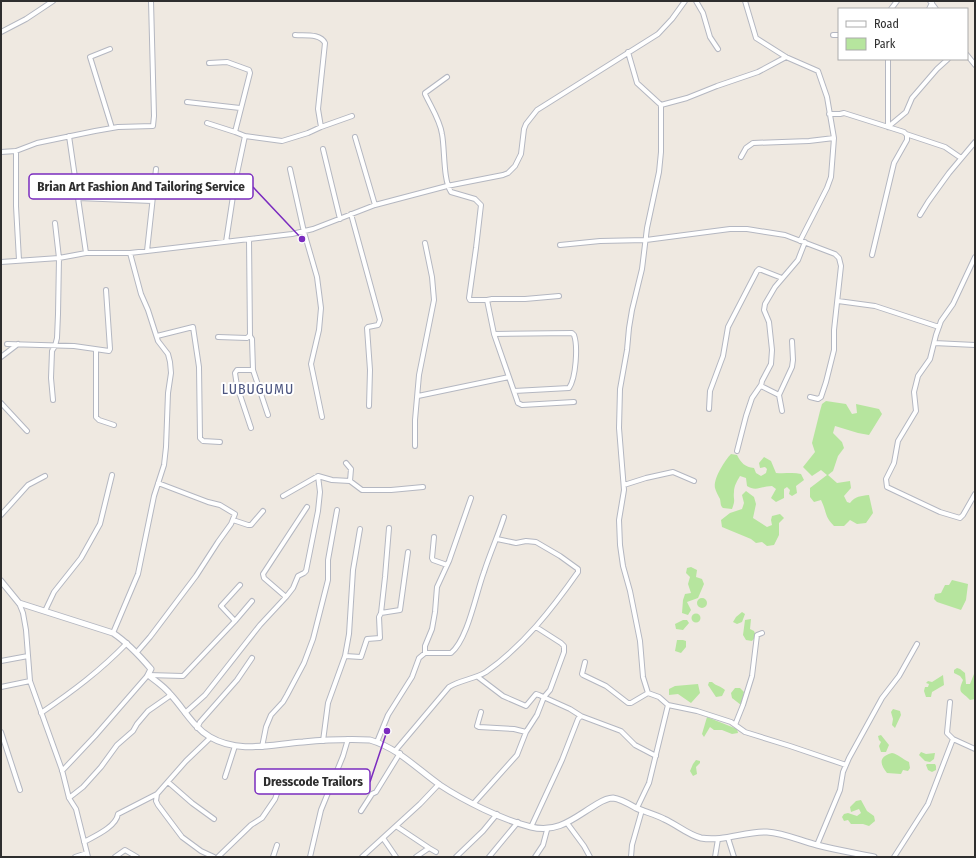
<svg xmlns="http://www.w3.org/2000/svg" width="976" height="858" font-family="'Fira Sans Condensed',sans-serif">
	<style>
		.green { fill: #b6e59e }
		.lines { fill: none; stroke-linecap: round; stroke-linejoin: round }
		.minor-casing { stroke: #b4b7c1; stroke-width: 6 }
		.tertiary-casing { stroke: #b4b7c1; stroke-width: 7 }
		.minor { stroke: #fff; stroke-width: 4 }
		.tertiary { stroke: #fff; stroke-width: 5 }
		.labels { text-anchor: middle; stroke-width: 4; stroke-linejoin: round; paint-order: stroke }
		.quarter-label { font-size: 14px; letter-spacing: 1px; fill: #4d5680; stroke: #fff }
		.leader { fill: none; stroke: #7b2cbf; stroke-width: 1.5 }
		.callout-dot { fill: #7b2cbf; stroke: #fff; stroke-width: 1.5 }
		.callout { fill: #fff; stroke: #7b2cbf; stroke-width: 1.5 }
		.callout-label { font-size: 13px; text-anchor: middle; font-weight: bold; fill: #2e2e2e }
	</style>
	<rect width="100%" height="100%" fill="#efe9e1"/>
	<path class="green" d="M826 401 846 404 852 414 857 413 856 404 879 409 882 414 869 435 858 433 835 426 833 433 842 442 844 448 838 456 833 471 828 475 837 483 850 481 851 488 844 496 847 502 850 503C855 496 861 496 869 495L873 513 866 523 857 524 850 520 844 526H834C824 516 827 512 821 500L814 502 810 497V488L827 475 821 470 812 476 803 467 815 452 812 443 820 411 822 404Z
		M731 454 737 455C741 463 745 467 754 468L756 473 761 476 766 473 767 469 765 467 760 468 759 463 764 457 771 461 776 473C785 474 793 472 801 474L804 480 796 486 797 493 792 496 789 494 790 490 787 487 784 489V498L776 502 771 498 776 489 772 486C762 486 756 492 747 486L746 478 740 476C737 481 734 486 734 492 733 500 736 499 732 509L723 508C720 505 721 503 720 499 718 495 716 492 715 488 713 479 725 460 731 454Z
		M746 491 754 497 756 504 753 518 767 527 772 525 771 520 772 516 780 514 784 518 779 523V535L774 545 767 546 762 542 756 543 751 539 722 527 721 520 730 513 742 509 744 503 742 495Z
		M691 567 697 570 696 577 702 579 704 584 698 598 687 602 691 610 688 615 682 613 683 600 685 594 691 593 688 584 690 577 686 573 687 568Z
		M952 580 968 584 966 600 961 610 937 602 934 599 935 594 941 593 945 585H949Z
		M697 603a5 5 0 1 1 10 0a5 5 0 1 1-10 0Z
		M742 612 745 614 742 622 737 624 733 622 736 617Z
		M691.5 618a4.5 4.5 0 1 1 9 0a4.5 4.5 0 1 1-9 0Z
		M751 619 750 629 754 631 756 636 752 641 746 640 743 635 745 620Z
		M683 620H687L689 623 683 630 676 629 675 624Z
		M677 640H683L686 641V647L681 653 675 651Z
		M957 668 960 669 965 673 966 684H970L974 674 975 675V699L970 700C962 691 957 694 963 680L960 676 954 673V670Z
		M943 675 944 685 932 692 931 697H926L924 691 925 687H928L929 684 926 683 928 681 932 682Z
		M709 682H712C716 686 721 686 725 690L722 696 716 697 708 685Z
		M698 684 700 693 691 703 678 694 669 695V689L675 686Z
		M735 688H740L744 692 741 705 732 698 731 693Z
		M893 709 900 711 901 715 895 728 892 725 893 719 891 712Z
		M707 717 737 729 738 733 732 734 722 730H714L710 727 704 737 702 734Z
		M881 735 889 745 886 752H881L879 746 881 742 879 740 878 736Z
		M921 752 926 754 935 753 934 759 930 762 925 761 919 755Z
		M892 753C898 754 902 759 909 762L910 768 908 771 903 770 901 774 887 773C880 764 878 757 892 753Z
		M696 760 700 761V763L696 767 697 774 693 776 690 771 693 764Z
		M927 764H935L936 766V770L932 772 928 770 926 765Z
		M861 800 867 811 874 816 875 821 869 826 863 824H851L848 820 844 821 842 817 844 814 848 813 857 816 861 813 859 809 851 812 850 807 856 801Z"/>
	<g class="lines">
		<defs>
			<path id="minor" d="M696 1 703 13 710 37 718 49
				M745 1 756 38 786 57 818 71 827 97 834 138 831 177 827 188 800 241
				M930 1 936 9
				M891 9 897 1
				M929 9 932 3
				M1 32 26 19 53 1
				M295 35C304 36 320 33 325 43L318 109 321 127
				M833 35H839
				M110 49 90 57 112 128
				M628 52 637 83 661 105V152L659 172 647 228 642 269 632 310 629 328 627 350 620 389 619 428 624 490 619 520 620 545 623 566 630 591 640 641 643 677 648 693 659 697 668 705 649 783 637 808
				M967 55 975 65
				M888 59V127
				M209 63 227 62 249 70 250 73 235 132 245 136 282 141 308 133 321 127 352 116
				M447 77 425 93V94C431 107 440 120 442 134 445 150 443 180 451 192L475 199 481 205 476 248 469 298 470 300H487L492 299H525L559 296
				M187 102 240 108
				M661 105 687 98 717 86 758 72 786 57
				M829 114H840L844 113 904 132 907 135V140L894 163 872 255
				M207 123 235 132
				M888 127 906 112 912 98 937 69 948 59
				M906 134 945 147 961 158
				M69 136 86 253
				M355 137 375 205
				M323 149 340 219
				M16 151V206L19 260
				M1 152 16 151 37 143 95 131 118 127 153 126 154 116 151 1
				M741 157 746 148 753 143 809 141 834 138
				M290 169 304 232 317 277 321 308 319 330 311 364 322 417
				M78 198 152 201
				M351 214 380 320 378 325 368 327 367 328 370 370 369 406
				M920 215 928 202 949 173 975 142
				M226 242 235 183 245 136
				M560 245 600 241 646 240 730 229H747L785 235 835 254 839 258 841 266 834 330V350L826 382 821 397 818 399 810 397
				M147 251 156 169
				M975 257 953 304 941 321 936 335 930 359 918 376 914 392 916 411 898 441 894 463 886 479 887 487 940 512 960 518 963 515 975 494
				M1 262 59 258 86 253H130L292 234 313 229 375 205 447 186 503 175 508 173 515 166 521 154 524 129 526 124 537 110 658 34 672 19 685 1
				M487 300 494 334 518 403 522 405 574 402
				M838 301 875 306 939 327
				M494 334 572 333 574 335C578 346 576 378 569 388L514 391
				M157 336 193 327 199 367 200 438 203 441 220 442
				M250 336 252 339 253 370 268 415
				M218 337 247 338 250 335 249 239
				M934 343 975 345
				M7 344 74 346 109 351 110 349 106 290
				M96 350V417L99 420 114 425
				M1 357 18 344
				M779 395 792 367 793 360 792 341
				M418 396 509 377
				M53 400 51 378 52 351 55 346 57 338 58 314 59 258 55 223
				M1 403 27 431
				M709 409 710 391 723 356 728 327 757 271 759 269 782 278
				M782 411 779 395 761 386 762 381 771 364 772 350 769 322 764 310 765 304 775 287 798 260 805 242
				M251 428 237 386 235 373 237 370H253
				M415 446V420L419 375 434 300 432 277 425 243
				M737 451 746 416 752 398 761 385
				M346 463 351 469 350 481
				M624 485 646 478 673 472 694 481
				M283 496 318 476 332 480 350 481 362 490H391L423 487
				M1 515 28 485 45 476
				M233 520 248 525H251L263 511
				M434 537 432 558 433 560 447 565
				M286 597 264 578 263 574 307 507
				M19 603 23 613 26 630 30 681 62 770 69 798 76 809 88 857
				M45 611 54 592 81 558 100 524 112 475
				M381 613 400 610 408 552
				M235 621 221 606 240 585
				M113 633 138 574 154 496 164 465 166 447 168 393 171 373 170 362 168 354 158 341 148 310 141 294 130 253
				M137 652 150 637 196 576 218 542 231 524 235 514 220 505 208 502 158 483
				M425 653V646L432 629 435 612 437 587 449 561 471 498
				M345 656 361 657 367 639 380 638 379 617 381 613 385 577 389 528
				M1 661 28 656
				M585 662 582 674 583 675 606 686 628 703H631L648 693
				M478 677 503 696 526 706 536 694 539 695 570 709 581 716
				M1 687 30 681
				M668 705 697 711 731 722 745 732 790 746 846 765
				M41 713C73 691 100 671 127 643
				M185 713 205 695 260 625 286 597 293 588 298 576 304 573 306 571 318 511 320 492 318 476
				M735 725 743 705 752 676 757 635 762 633
				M197 728 200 722 237 680 252 658
				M1 732 20 790
				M526 732 537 715 544 697 550 690 564 652V646L561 643 536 627
				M210 738 186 761 157 794 156 801 158 805 182 837 201 851 214 857
				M953 739 975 749
				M323 741 328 703 345 656 349 634 353 570 360 529
				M377 742 388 715 412 677 419 658 425 653H451C468 639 476 593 484 572 490 553 498 536 504 517
				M262 747 266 727 271 715 283 702 287 695 304 663 313 639 328 580V560L337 510
				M395 751 449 687C460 680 475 679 486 672 523 646 552 609 578 572V569L560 556 536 542 526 541 516 543 497 539
				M62 771 95 736 148 675 183 676 235 621 252 601
				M225 777 235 746
				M168 782 192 803 214 819
				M69 798 83 787 101 767 117 745 133 731 137 724 148 711 171 695
				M474 803 517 755 526 732 514 729 479 727 477 726 481 712
				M361 811 372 794 376 792 400 753
				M567 823 584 846 590 857
				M396 826 429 848
				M531 827 562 760 578 719 581 716 621 731 635 745 656 756
				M383 838 396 857
				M728 838 734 857
				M84 842C95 836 116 827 118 814L157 794
				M817 845 840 790 843 772 849 758 882 698 899 676 917 644
				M75 857 87 853
				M115 857 125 850 137 857
				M218 857 251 825 262 818 275 799 279 788
				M273 857 277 845
				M310 857 321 810 343 756 348 739
				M362 857 420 804 439 784
				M416 857 429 848 436 852
				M456 857 483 831 497 814
				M489 857 518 822
				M535 857 543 845 547 830
				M631 857 632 845 642 810
				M715 857 718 839
				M894 857 928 804 953 739 947 733 950 702"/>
			<path id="tertiary" d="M1 581 19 603 113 633C128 643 139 655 151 669L148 675C156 681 165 687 171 695 184 709 193 727 210 737 239 754 272 744 303 742 325 740 347 739 370 740 398 748 417 769 440 785 464 801 503 820 531 827 558 834 575 817 597 804 602 801 607 798 613 798 621 799 629 804 636 808 645 812 655 814 664 819 676 824 688 835 701 838 724 842 745 831 767 832 784 833 801 841 817 845 836 850 855 853 874 857"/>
		</defs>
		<use href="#minor" class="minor-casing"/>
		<use href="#tertiary" class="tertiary-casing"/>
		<use href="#minor" class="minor"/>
		<use href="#tertiary" class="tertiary"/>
	</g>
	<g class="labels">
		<g class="quarter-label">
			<text x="258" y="394">LUBUGUMU</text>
		</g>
	</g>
	<path class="leader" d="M302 239L253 187M387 731L370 782"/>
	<g class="callout-dot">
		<circle cx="302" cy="239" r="4"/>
		<circle cx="387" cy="731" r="4"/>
	</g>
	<g class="callout">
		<rect x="29" y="174" width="224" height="25" rx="4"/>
		<rect x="255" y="769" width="115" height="25" rx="4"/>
	</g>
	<g class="callout-label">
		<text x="141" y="191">Brian Art Fashion And Tailoring Service</text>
		<text x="313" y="786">Dresscode Trailors</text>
	</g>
	<rect width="976" height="858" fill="none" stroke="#2e2e2e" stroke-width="4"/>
	<rect x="838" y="8" width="130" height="52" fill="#ffffff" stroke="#ababab"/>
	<rect x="846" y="21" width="20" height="6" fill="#ffffff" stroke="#ababab"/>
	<text x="874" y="28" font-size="12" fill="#2e2e2e">Road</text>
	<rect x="846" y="38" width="20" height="12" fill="#b6e59e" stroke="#ababab"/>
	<text x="874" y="48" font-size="12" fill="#2e2e2e">Park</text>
</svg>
